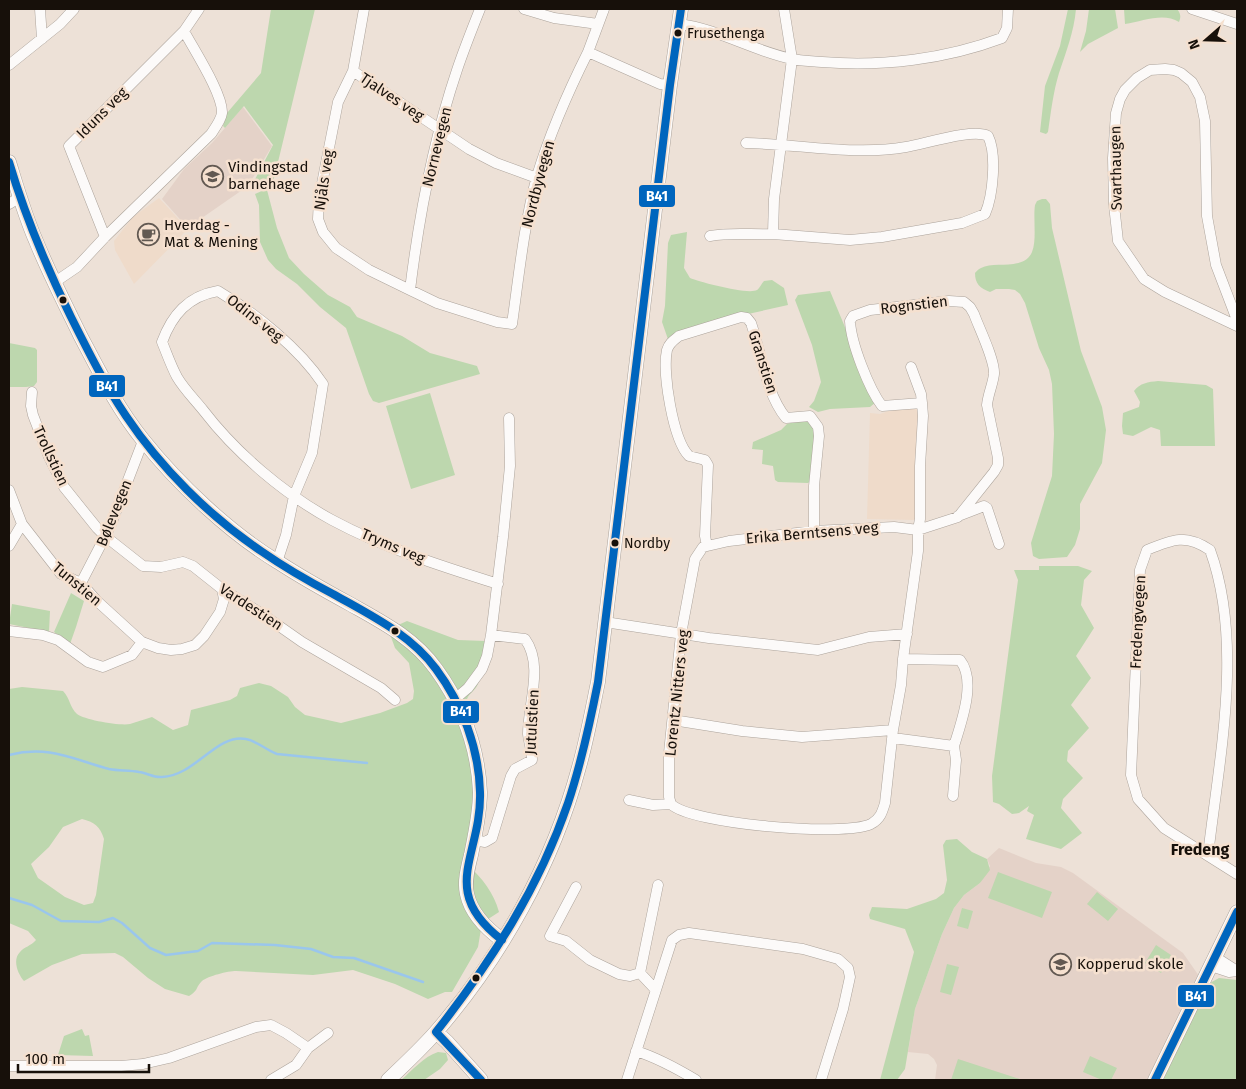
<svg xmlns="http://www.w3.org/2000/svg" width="1246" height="1089" font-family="'Fira Sans',sans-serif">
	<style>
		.built { fill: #efdbca }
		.education { fill: #e4d2c8 }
		.green { fill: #bdd7ae; fill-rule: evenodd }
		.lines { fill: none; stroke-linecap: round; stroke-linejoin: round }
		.stream { stroke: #9ac6ec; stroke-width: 2.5 }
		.street-casing { stroke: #aca39b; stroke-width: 11 }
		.secondary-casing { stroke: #aca39b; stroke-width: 15 }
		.street { stroke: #fcfaf9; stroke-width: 10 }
		.secondary { stroke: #fcfaf9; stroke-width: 14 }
		.bus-1-casing { stroke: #f5e0cf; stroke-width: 11 }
		.bus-1 { stroke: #0065bd; stroke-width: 8 }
		.bus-dot { fill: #17100a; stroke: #f5e0cf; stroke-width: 2 }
		.labels { text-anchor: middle; stroke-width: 5; stroke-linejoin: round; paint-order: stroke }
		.bus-label { font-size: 14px; fill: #17100a; stroke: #f5e0cf; text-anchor: start }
		.street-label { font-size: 15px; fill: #17100a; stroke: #f5e0cf }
		.poi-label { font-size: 15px; fill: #17100a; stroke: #f5e0cf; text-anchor: start }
		.neighbourhood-label { font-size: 16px; font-weight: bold; fill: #17100a; stroke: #f5e0cf }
		.line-badge { stroke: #f5e0cf; stroke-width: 2 }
		.badge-label { font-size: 14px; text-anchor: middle; font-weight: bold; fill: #fff }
	</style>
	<rect width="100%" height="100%" fill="#ede1d7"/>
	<path class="built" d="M159 198 188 229 134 284 115 250 114 241 133 217Z
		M897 408H919L917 520 867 519 870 413 880 414Z"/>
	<path class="education" d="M243 107 272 146 248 186 199 220 186 226 162 199 184 169 212 143Z
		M999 848 1036 863 1061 867 1073 873 1183 953 1199 976 1147 1080H935L937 1065 934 1059 928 1054 908 1052 915 1009 942 934 954 908 964 895 980 883 990 866 987 859Z"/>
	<path class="green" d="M271 9H315L271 191 267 190 277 228 289 258 304 274 328 295 350 307 357 317 402 336 430 353 477 366 480 374 379 403 373 401 369 394 346 328 320 307 297 284 276 269 268 260 260 242 259 205 255 194 264 190 251 187 273 145 244 106 225 128 223 126 227 113 261 73Z
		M1068 9H1076C1074 32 1066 52 1059 73 1053 93 1051 112 1048 132L1046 134 1040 132 1045 86 1060 46Z
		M1089 9H1115L1118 28 1088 44 1080 52 1086 31Z
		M1124 9H1177C1181 14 1181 17 1179 22 1164 12 1143 21 1125 24Z
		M1042 199H1046L1050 204 1052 228 1081 351 1102 407 1106 430 1102 463 1080 504V529L1075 545 1067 557 1039 559 1033 556 1031 543 1052 476 1054 434 1052 384 1049 370 1039 348 1025 303 1020 294 1015 290 1009 289H996L990 292C980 288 975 284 975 273 977 271 978 269 981 268 995 261 1024 271 1032 252 1037 240 1033 218 1035 205L1037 201Z
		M687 232 684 268 690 278C700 282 748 295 757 290 759 289 762 283 764 281L772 280 784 288 788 305 739 316 715 324 670 345 662 322 665 306 668 243 671 235Z
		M830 291 876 402 870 407 830 409 818 412 809 407 814 401 821 382 812 345 795 300 798 295Z
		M9 343 35 348 37 350V382L34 386 26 387H9Z
		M1158 381 1206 385 1213 389 1215 446H1161L1160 430 1151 427 1133 436 1123 434 1122 426 1123 413 1139 407 1140 402 1134 391C1140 383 1148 382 1158 381Z
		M430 393 455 475 411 489 386 406Z
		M806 419 816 431 813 478 808 483 778 482 775 480 773 466 762 464 763 450 752 449 753 442 781 430 787 424Z
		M1039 566H1078L1092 571 1084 580 1081 605 1094 628 1076 656 1091 678 1071 705 1089 728 1068 751 1067 761 1083 778 1063 799 1061 808 1082 833 1061 849 1026 839 1034 815 1027 811 1029 806 1019 813 1012 814 999 804 993 802 992 776 1018 580 1014 570H1039Z
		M71 593 84 601 76 627 70 644 54 632Z
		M12 604 50 611 49 632 9 624Z
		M407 621 458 640 486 641C484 653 483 676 477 686 473 693 469 692 466 702L484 769 468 865C482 878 494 893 499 912L482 923 478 947 452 992H445L428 999 395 984 353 970 313 975 236 971C228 971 208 976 202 981 195 988 199 990 189 996L165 989 148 978 123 957 115 953 82 954 52 965 24 981C18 974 12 960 20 952 24 947 31 946 36 940L28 931 9 923V689L22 687 63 691C70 698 70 708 77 714 85 720 120 726 130 724 137 722 145 719 152 717L173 730 188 725 191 710 230 700 237 696 240 688 259 683 271 686 288 697 295 707 305 715 341 723 380 713 407 703 413 699 414 691 409 663 395 648 391 637 396 626ZM82 819C94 822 100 826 104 839L96 895 93 903 84 905 65 897 38 878 31 864 49 847 63 827Z
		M957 839 972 852 987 859 990 870 980 883 964 895 954 908 942 934 915 1009 905 1069 897 1080H880L914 952 905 929 870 919 869 915 872 907 907 909 936 899 944 893 947 880 943 845 946 840Z
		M998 872 1052 892 1042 918 988 898Z
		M1097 892 1118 909 1108 921 1087 904Z
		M962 908 973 911 968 929 957 926Z
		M1156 945 1171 955 1161 973 1145 963Z
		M947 964 959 967 951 995 940 992Z
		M1219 978 1237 980V1080H1162L1210 983Z
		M82 1029 85 1036 89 1035 93 1056 58 1055 64 1036Z
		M438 1052 446 1053 448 1060 440 1069 424 1080H401C413 1070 423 1057 438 1052Z
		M1090 1056 1117 1068 1111 1080H1102L1083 1072Z
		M958 1059 1023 1080H951Z"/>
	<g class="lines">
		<path class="stream" d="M9 755C49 745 72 759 109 769 119 771 129 770 139 772 147 773 154 778 162 777 195 776 217 733 246 739 257 741 266 750 277 754L367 763
			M9 898 32 905 61 921 99 922 113 918 122 923 150 948 166 955 198 951 212 943 275 945 311 949 333 957 354 958 423 982"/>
		<defs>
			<path id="street" d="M40 9 42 39
				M364 9 353 71 338 102 319 199 318 219 323 232 336 248 369 270 410 290 437 303 497 322 512 324C519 275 524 224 537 176 550 133 568 92 588 52L660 84 670 85
				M524 9 554 18 598 24
				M1192 9 1237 24
				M679 24C719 29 753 51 792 59 801 61 812 61 822 62 882 67 946 59 1002 38L1007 28 1008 9
				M588 52 604 9
				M9 65 60 24 74 9
				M353 71 469 149 496 163 537 178
				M746 143C799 144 854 156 906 147 925 144 973 128 988 136 997 154 993 196 985 214L962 223 882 237 850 240 773 234 774 199 792 59 784 9
				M9 204 20 197
				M710 236C731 232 752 235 773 234
				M105 237 69 146 184 31 199 9
				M55 282 77 267 105 237 211 134C215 128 221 120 222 113 223 94 194 50 184 31
				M410 290C419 216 433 141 457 70 464 49 472 29 480 9
				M1237 320 1216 265 1207 216 1205 121 1200 97 1192 82 1181 73 1174 70 1165 69 1150 70 1137 78 1125 90 1120 99 1116 113 1113 158 1114 205 1118 241 1144 279 1165 292 1237 326
				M911 367 921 394 922 403
				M32 392 31 406 33 415 49 457 64 487 97 528 105 536 143 566 161 567 183 562 193 566 222 589 262 614 302 642 381 688 395 700
				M9 490 22 524 61 574 81 583 97 601 142 642 158 648 171 650 182 649 195 645 204 636 220 612 224 599 222 589
				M958 516 984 506 987 508 999 544
				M9 546 22 524
				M707 546 705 536 708 465 705 460 689 456C673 440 662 372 667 350 669 343 674 340 679 336L741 317 747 318 751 323C761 352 766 394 786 418L810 416 818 427 819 436 814 486V531
				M277 562 286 535 294 496 312 453 323 384C299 348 255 313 218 291 188 296 172 315 162 342 167 354 171 366 177 377 184 389 195 400 203 410 236 453 284 494 332 520 384 548 441 566 498 584
				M81 583 110 527 143 441
				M605 622 709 638 818 650 869 637 907 634
				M9 631 43 635 58 640 88 662 103 667 132 655 142 642
				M455 699 468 688 482 669 487 656 491 635 503 537 510 466 509 418
				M673 720 742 731 802 737 893 730
				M893 738 954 746C961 723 977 681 960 660L903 659
				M953 796 956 760 954 746
				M629 800 653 805 671 804 669 797V753L681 634 695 559 703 547 729 541 814 531 894 527 918 530 958 517 994 472 998 465V458L987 405C988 394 993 384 994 374 995 360 979 328 974 314L970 307 964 302 949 301 870 310 853 316 850 321C851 343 869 389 882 406L922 403 923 416 920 466V519L918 530V551L903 659 901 685 893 730 885 803C882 813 880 819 871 824 844 837 690 824 671 804
				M474 840 485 842 492 838 511 776 515 769 532 760C532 751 529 743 528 734 528 704 544 665 525 639L491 635
				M1208 855C1219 759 1244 643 1210 550 1186 534 1173 539 1147 550L1140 570 1131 775 1138 799 1164 828 1237 874
				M576 887 550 936 566 941 590 960 619 974 630 976 640 973 655 989
				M1215 957 1237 971
				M1211 966 1229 972 1237 971
				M640 973 658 885
				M636 1051C658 1058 676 1068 696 1080
				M9 1066H121L143 1064 169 1058 256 1027 271 1025 286 1033 308 1048
				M271 1080 296 1065 308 1048 328 1033
				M627 1080 672 940 679 935 689 933 803 949 838 959 848 968 850 977 843 1009 821 1080"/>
			<path id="secondary" d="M9 162C17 188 25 216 36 241 49 273 65 304 80 335 99 371 117 408 143 440 178 484 230 533 278 562 301 577 326 591 350 604 382 622 414 638 436 669 462 705 478 747 480 792 480 813 475 835 471 855 468 867 464 882 467 894 471 913 487 929 502 940
				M436 1032 447 1042 481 1080
				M388 1080C404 1065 421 1049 436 1032 501 957 553 864 579 767 587 739 592 711 598 682L670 85 681 9
				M1155 1080 1237 912"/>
		</defs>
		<use href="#street" class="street-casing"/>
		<use href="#secondary" class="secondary-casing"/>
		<use href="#street" class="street"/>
		<use href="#secondary" class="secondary"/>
		<defs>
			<path id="bus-1" d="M9 162C25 216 46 266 71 317 88 351 105 385 126 416 161 468 209 516 261 551 284 567 308 581 333 594 370 615 410 634 436 669 462 704 479 748 480 792 482 856 437 890 502 940
				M481 1080 436 1032C491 962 539 888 568 803 581 764 590 723 598 682L670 85 681 9
				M1155 1080 1237 912"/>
		</defs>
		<use href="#bus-1" class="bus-1-casing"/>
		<use href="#bus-1" class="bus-1"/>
	</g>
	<defs>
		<symbol id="school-ring" viewBox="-11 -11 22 22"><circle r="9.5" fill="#f5e0cf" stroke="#625952" stroke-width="1.5"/><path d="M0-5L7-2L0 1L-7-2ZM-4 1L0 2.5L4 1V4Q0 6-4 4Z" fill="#625952"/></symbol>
		<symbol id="cafe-ring" viewBox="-11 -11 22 22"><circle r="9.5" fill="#f5e0cf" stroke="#625952" stroke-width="1.5"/><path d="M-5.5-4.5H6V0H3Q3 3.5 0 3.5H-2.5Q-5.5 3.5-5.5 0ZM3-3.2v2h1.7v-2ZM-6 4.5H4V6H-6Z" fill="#625952"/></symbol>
	</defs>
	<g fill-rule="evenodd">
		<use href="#school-ring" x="200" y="164" width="25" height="25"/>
		<use href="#cafe-ring" x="136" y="222" width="25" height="25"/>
		<use href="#school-ring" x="1048" y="952" width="25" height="25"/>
	</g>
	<g class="bus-dot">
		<circle cx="678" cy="33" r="4.5"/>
		<circle cx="63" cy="300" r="4.5"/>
		<circle cx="615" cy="543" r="4.5"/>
		<circle cx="395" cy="631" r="4.5"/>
		<circle cx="476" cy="978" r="4.5"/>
	</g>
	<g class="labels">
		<g class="bus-label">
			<text x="687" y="38">Frusethenga</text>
			<text x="624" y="548">Nordby</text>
		</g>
		<g class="street-label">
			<text transform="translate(392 97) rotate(34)" y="5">Tjalves veg</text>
			<text transform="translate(102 113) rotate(-45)" y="5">Iduns veg</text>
			<text transform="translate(437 147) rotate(-76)" y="5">Nornevegen</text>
			<text transform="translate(1116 168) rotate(-91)" y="5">Svarthaugen</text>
			<text transform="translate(324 180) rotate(-81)" y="5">Njåls veg</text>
			<text transform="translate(538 184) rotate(-75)" y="5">Nordbyvegen</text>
			<text transform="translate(914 305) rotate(-7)" y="5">Rognstien</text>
			<text transform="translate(255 318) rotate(38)" y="5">Odins veg</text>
			<text transform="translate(763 362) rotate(72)" y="5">Granstien</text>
			<text transform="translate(51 456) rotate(65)" y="5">Trollstien</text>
			<text transform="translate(114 513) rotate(-68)" y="5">Bølevegen</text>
			<text transform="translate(812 533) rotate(-5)" y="5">Erika Berntsens veg</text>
			<text transform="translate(393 546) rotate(23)" y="5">Tryms veg</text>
			<text transform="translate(77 584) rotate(40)" y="5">Tunstien</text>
			<text transform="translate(251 607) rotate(33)" y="5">Vardestien</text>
			<text transform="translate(1138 622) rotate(-87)" y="5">Fredengvegen</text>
			<text transform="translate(677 693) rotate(-84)" y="5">Lorentz Nitters veg</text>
			<text transform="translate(532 722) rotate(-87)" y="5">Jutulstien</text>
		</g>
		<g class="poi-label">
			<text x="228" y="172">Vindingstad<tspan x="228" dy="17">barnehage</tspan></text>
			<text x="164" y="230">Hverdag -<tspan x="164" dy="17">Mat &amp; Mening</tspan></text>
			<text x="1077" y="969">Kopperud skole</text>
		</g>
		<g class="neighbourhood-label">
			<text x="1200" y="855">Fredeng</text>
		</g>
	</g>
	<g class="line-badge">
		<rect x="638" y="184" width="38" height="24" rx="5" fill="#0065bd"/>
		<rect x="88" y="374" width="38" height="24" rx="5" fill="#0065bd"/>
		<rect x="442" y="700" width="38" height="24" rx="5" fill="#0065bd"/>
		<rect x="1177" y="984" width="38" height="24" rx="5" fill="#0065bd"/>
	</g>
	<g class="badge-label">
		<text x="657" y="201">B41</text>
		<text x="107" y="391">B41</text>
		<text x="461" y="716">B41</text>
		<text x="1196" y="1001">B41</text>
	</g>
	<rect width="1246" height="1089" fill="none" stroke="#17100a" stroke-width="20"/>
	<g transform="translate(1206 40) rotate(250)" stroke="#f5e0cf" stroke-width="4" paint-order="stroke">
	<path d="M0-4L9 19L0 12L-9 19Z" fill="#17100a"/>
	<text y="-8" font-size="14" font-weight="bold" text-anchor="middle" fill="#17100a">N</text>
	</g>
	<path d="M18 1064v8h131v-8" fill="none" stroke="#17100a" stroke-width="2.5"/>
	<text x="25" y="1064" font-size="15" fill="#17100a" stroke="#f5e0cf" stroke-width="4" paint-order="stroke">100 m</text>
</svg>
